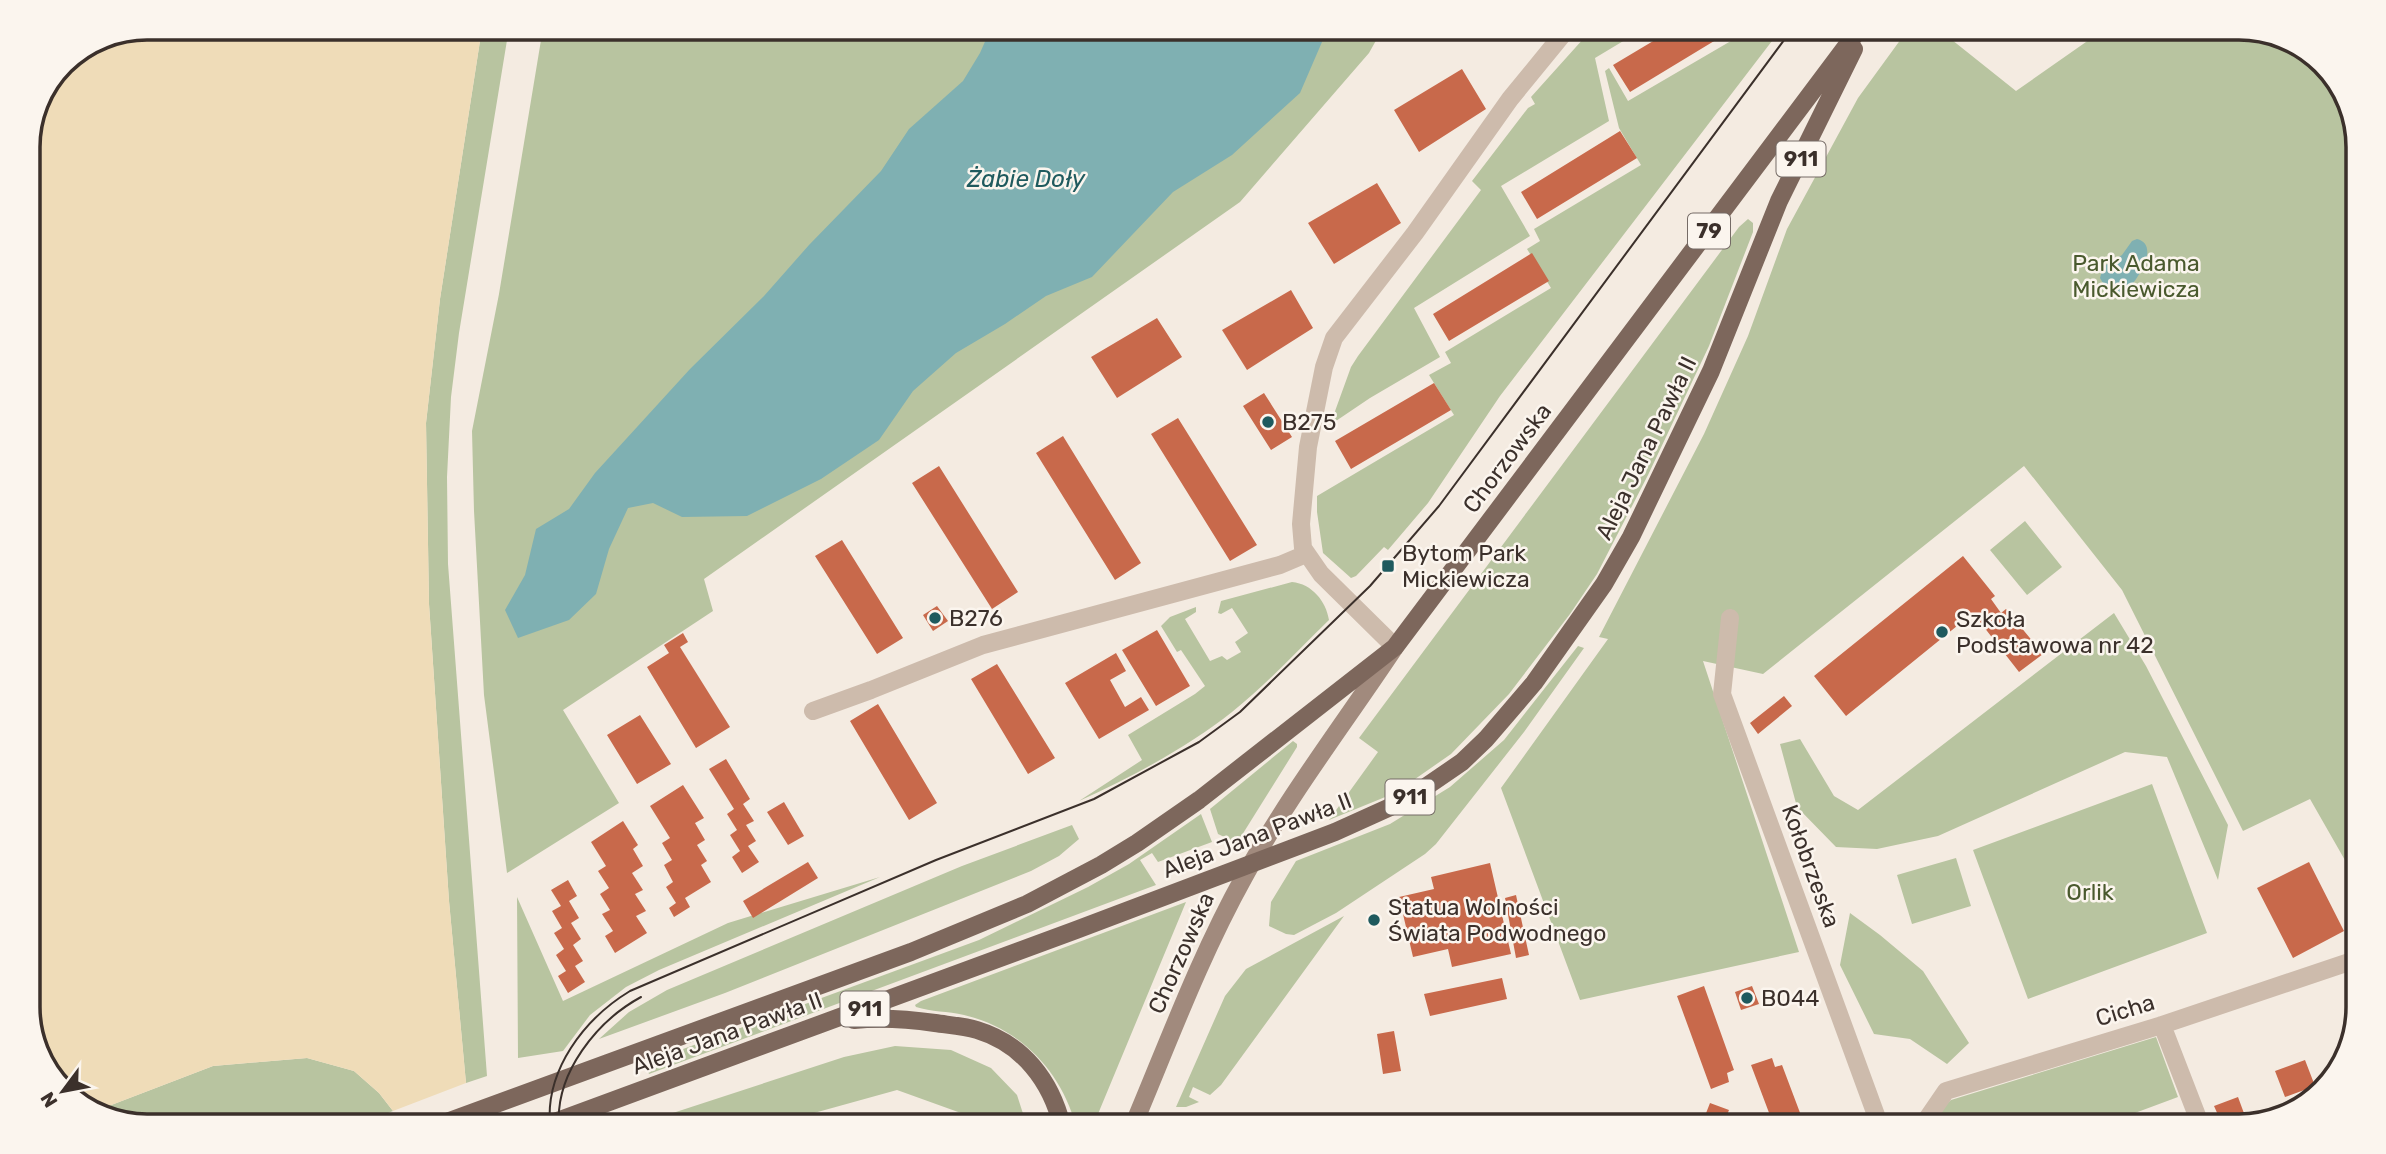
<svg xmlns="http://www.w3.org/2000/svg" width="2386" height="1154" font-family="Rubik,sans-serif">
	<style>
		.green { fill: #b8c4a0 }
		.sand { fill: #efdcb8 }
		.water { fill: #7fb0b2 }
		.building { fill: #c8694b }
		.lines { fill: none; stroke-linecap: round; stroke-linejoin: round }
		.street { stroke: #cdbbac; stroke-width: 18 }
		.secondary { stroke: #a18a7d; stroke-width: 18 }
		.primary { stroke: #7d675c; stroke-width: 18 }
		.tram { stroke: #3b302b; stroke-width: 2 }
		.poi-dot { fill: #1f5a5e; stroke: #fbf5ee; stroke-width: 2.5 }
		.labels { text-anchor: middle; stroke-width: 5; stroke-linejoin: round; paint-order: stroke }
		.shield { fill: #fbf5ee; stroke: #756b66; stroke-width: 2 }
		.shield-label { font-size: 21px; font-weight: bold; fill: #3b302b }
		.park-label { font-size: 23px; fill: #4a5a2e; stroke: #fbf5ee }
		.poi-label { font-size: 23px; fill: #3b302b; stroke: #fbf5ee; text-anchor: start }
		.street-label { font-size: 23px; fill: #3b302b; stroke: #fbf5ee }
		.water-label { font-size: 24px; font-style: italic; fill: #1f5a5e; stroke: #fbf5ee }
		.rim { fill: none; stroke: #3b302b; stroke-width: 3.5 }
	</style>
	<rect width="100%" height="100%" fill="#f4ebe1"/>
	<path class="green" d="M482 28H509L459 333 451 397 447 477 448 564 487 1076 466 1083 449 901 429 604 426 423 440 299Z
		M543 28H1383L1369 53 1240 202 704 579 713 611 563 710 619 803 507 873 484 695 474 511 472 431 499 294Z
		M1593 28H1645L1595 58 1609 121 1501 186 1530 236 1414 308 1440 357 1370 398 1330 425 1351 367 1358 356 1481 190 1472 181 1528 108 1535 104 1531 97Z
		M1730 28H1782L1500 396 1428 503 1388 550 1384 547 1356 576 1351 578 1323 553 1317 512V496L1454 415 1429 375 1451 363 1445 352 1551 288 1527 249 1540 241 1534 229 1641 165 1619 128 1605 71 1609 68 1628 101 1736 38Z
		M1909 28H1937L2016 91 2106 28H2238L2291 40 2338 81 2358 140V883L2310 799 2243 831 2122 590 2024 466 1763 674 1703 661 1799 952 1580 1000 1501 788 1608 639 1599 637 1704 434 1748 336 1787 229 1858 98Z
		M1748 219 1753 223V232L1709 346 1648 475 1597 574 1570 614 1509 694 1451 754 1395 793 1329 820 1378 752 1359 738 1739 227Z
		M2025 521 2062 567 2027 595 1990 550Z
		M1292 582C1312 584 1326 601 1329 620 1297 651 1266 685 1232 712 1188 747 1130 778 1079 801L1142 760 1128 735 1195 694 1205 686 1181 650 1177 652 1161 626 1170 617 1196 607V612L1185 619 1210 661 1222 656 1227 660 1241 652 1235 642 1248 633 1232 608 1221 614 1218 613 1221 601Z
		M2114 613 2146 666 2228 825 2218 880 2167 757 2125 752 1938 836 1877 849 1836 847 1797 807 1780 744 1800 739 1834 796 1858 810Z
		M1578 646 1584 648 1524 732 1436 844 1425 854 1336 913 1294 935 1286 934 1269 926 1271 902 1296 861 1390 824 1450 787 1504 740Z
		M1293 741 1297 744V747L1237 843 1218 834 1210 809Z
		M2152 784 2207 933 2028 999 1973 850Z
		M1201 814 1212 842 1158 862 1152 853 1140 860 1156 885 649 1074 645 1063 979 940 1088 887 1129 864Z
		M1072 825 1079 839 1059 856 1031 871 725 993 599 1039 629 1012 667 990 962 866Z
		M1956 858 1971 906 1912 924 1897 875Z
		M880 877 659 970 626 987 590 1015 563 1051 518 1058 517 897 563 1001 728 923Z
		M1186 902 1093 1126H1076C1061 1071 1020 1028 964 1015 948 1011 931 1012 916 1007L915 1005 921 1001Z
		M1850 913 1880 935 1923 971 1969 1043 1947 1064 1910 1039 1874 1034 1840 965Z
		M1344 916 1221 1085 1210 1095 1193 1087 1189 1097 1199 1102 1186 1107H1176L1225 996 1246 969Z
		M2156 1037 2178 1097 2100 1126H1921L1951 1100Z
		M895 1046 951 1050 991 1068 1017 1095 1027 1126H997L897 1090 778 1123 777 1126H633L844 1057Z
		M307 1058 354 1071 379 1093 393 1111 355 1126H148L93 1112 213 1066Z"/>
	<path class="sand" d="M148 28H482L440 299 426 423 429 604 449 901 466 1083 393 1111 379 1093 354 1071 307 1058 213 1066 93 1112 48 1073 28 1015V140L63 63 102 37Z"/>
	<path class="water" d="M991 28H1338L1325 35 1300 93 1232 155 1173 192 1092 277 1046 296 1005 324 956 353 913 391 879 440 821 479 747 516 682 517 653 503 628 508 609 549 596 594 569 620 518 638 505 610 525 575 536 529 569 509 595 473 690 369 764 296 809 245 881 171 909 129 963 81 980 53Z
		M2137 239C2161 245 2137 281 2126 291L2119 293 2107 290 2100 278 2103 267 2122 255 2132 241Z"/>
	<path class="building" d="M1495 28H1525L1502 41Z
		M1675 28H1726L1729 32 1630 92 1613 65Z
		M1462 69 1486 109 1419 152 1394 110Z
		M1620 131 1637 158 1537 219 1521 192Z
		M1377 183 1401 223 1334 264 1308 223Z
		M1532 253 1549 281 1449 341 1433 314Z
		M1291 290 1313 328 1247 370 1222 330Z
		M1157 318 1182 357 1117 398 1091 357Z
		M1434 383 1451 410 1351 469 1335 441Z
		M1264 393 1292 437 1271 450 1243 406Z
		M1178 418 1257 545 1230 561 1151 434Z
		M1063 436 1141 563 1115 580 1036 453Z
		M939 466 1018 592 992 609 912 483Z
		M842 540 903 638 877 654 815 556Z
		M1963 556 1995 596 1991 599 2001 613 2006 609 2043 654 2019 672 1973 613 1846 716 1814 676Z
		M937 606 948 621 933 631 923 615Z
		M1157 630 1190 686 1156 706 1122 650Z
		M683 633 688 642 680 647 730 727 696 748 647 667 669 653 664 645Z
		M1116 653 1126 671 1110 680 1125 707 1141 697 1149 710 1099 739 1065 683Z
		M997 664 1055 758 1028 774 971 679Z
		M1784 696 1792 706 1758 734 1750 723Z
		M878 704 937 803 909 820 850 721Z
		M640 715 671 764 637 784 607 735Z
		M726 759 750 799 743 804 754 821 746 825 756 841 748 846 759 862 742 873 732 857 740 851 730 835 737 830 727 814 734 809 709 769Z
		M683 785 704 818 695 823 705 840 697 845 707 861 701 865 711 882 685 898 690 907 674 917 669 908 676 903 666 887 673 882 664 865 672 860 662 843 670 838 650 806Z
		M784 802 804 836 788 845 767 812Z
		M623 821 638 845 633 849 643 866 632 873 643 890 635 894 646 911 636 916 647 933 615 953 605 936 613 931 602 914 610 910 600 894 609 888 598 871 606 866 591 842Z
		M808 862 818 878 753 918 743 901Z
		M2309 862 2344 931 2293 958 2257 888Z
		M1490 863 1511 954 1452 967 1448 949 1413 957 1399 897 1434 889 1431 877Z
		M568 880 577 896 569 901 579 918 571 923 581 939 573 945 583 961 575 966 585 982 568 993 558 976 566 971 556 955 564 949 554 933 562 928 552 911 561 906 551 890Z
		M1516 895 1529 955 1516 958 1505 898Z
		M1502 978 1507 999 1430 1016 1424 994Z
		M1704 986 1734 1070 1727 1073 1729 1082 1711 1089 1677 996Z
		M1752 986 1759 1004 1741 1010 1735 992Z
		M1394 1031 1401 1071 1383 1074 1377 1034Z
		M1772 1058 1775 1067 1782 1065 1805 1126H1774L1751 1065Z
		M2305 1060 2315 1086 2285 1097 2275 1071Z
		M2238 1097 2245 1116 2236 1119 2238 1124 2223 1126 2214 1106Z
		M1710 1103 1729 1110 1725 1120 1733 1123 1732 1126H1701Z
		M1279 1113 1292 1119 1289 1126H1273Z
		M1511 1116 1539 1126H1506Z"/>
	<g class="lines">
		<path class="street" d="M1730 618 1722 694 1880 1126
			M1395 647 1321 574 1303 548 1301 524 1308 447 1324 367 1334 338 1415 233 1510 99 1568 28
			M813 711 871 690 983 645 1280 565 1306 554
			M2162 1025 2201 1126
			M1922 1126 1946 1091 2162 1025 2358 959"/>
		<path class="secondary" d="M1133 1126C1168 1043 1200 956 1244 877 1287 798 1343 725 1393 650"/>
		<path class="primary" d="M854 1020C882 1017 907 1019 935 1023 948 1025 964 1026 977 1030 1023 1044 1051 1081 1062 1126
			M436 1126 911 952 1027 904 1101 865 1137 843 1199 800 1395 647 1860 28
			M544 1126 1076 930 1335 832 1408 799 1462 762 1486 739 1534 683 1604 584 1631 537 1711 371 1779 201 1854 49"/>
		<path class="tram" d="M550 1126C545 1070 584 1019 630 991L936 860 1094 799 1199 742 1240 712 1370 586 1439 506 1793 28
			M559 1126C555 1073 597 1021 641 997"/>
	</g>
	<g class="poi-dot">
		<circle cx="1268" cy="422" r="7"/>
		<rect x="1381" y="559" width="14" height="14" rx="3.5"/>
		<circle cx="935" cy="618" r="7"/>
		<circle cx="1942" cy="632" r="7"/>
		<circle cx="1374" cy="920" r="7"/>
		<circle cx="1747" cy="998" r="7"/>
	</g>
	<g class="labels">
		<g class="shield">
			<rect x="1776.5" y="141.5" width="49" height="35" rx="5"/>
			<rect x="1688" y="213.5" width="42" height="35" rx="5"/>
			<rect x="1385.5" y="779.5" width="49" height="35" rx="5"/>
			<rect x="840.5" y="991.5" width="49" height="35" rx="5"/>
		</g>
		<g class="shield-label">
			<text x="1801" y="166">911</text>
			<text x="1709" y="238">79</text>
			<text x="1410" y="804">911</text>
			<text x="865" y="1016">911</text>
		</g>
		<g class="park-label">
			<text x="2136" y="271">Park Adama<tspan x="2136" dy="26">Mickiewicza</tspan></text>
			<text x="2090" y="900">Orlik</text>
		</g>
		<g class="poi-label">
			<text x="1282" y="430">B275</text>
			<text x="1402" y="561">Bytom Park<tspan x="1402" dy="26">Mickiewicza</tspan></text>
			<text x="949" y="626">B276</text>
			<text x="1956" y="627">Szkoła<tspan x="1956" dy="26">Podstawowa nr 42</tspan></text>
			<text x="1388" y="915">Statua Wolności<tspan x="1388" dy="26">Świata Podwodnego</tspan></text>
			<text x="1761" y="1006">B044</text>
		</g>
		<g class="street-label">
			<text transform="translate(1646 448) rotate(-64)" y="8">Aleja Jana Pawła II</text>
			<text transform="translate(1507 458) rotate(-53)" y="8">Chorzowska</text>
			<text transform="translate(1257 835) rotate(-21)" y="8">Aleja Jana Pawła II</text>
			<text transform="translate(1811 866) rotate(70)" y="8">Kołobrzeska</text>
			<text transform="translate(1181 953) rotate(-66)" y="8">Chorzowska</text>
			<text transform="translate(2125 1010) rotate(-17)" y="8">Cicha</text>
			<text transform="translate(727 1033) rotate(-20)" y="8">Aleja Jana Pawła II</text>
		</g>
		<g class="water-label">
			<text x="1026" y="187">Żabie Doły</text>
		</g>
	</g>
	<path d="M0 0H2386V1154H0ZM147 40H2239A107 107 0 0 1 2346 147V1007A107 107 0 0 1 2239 1114H147A107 107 0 0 1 40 1007V147A107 107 0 0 1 147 40Z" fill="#fbf5ee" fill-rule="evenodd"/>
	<path class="rim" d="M147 40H2239A107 107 0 0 1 2346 147V1007A107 107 0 0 1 2239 1114H147A107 107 0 0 1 40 1007V147A107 107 0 0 1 147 40Z"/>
	<g transform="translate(63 1091) rotate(238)" stroke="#fbf5ee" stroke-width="5" paint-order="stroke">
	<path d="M0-5L12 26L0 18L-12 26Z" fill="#3b302b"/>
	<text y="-10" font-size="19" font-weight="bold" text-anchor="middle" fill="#3b302b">N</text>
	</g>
</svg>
